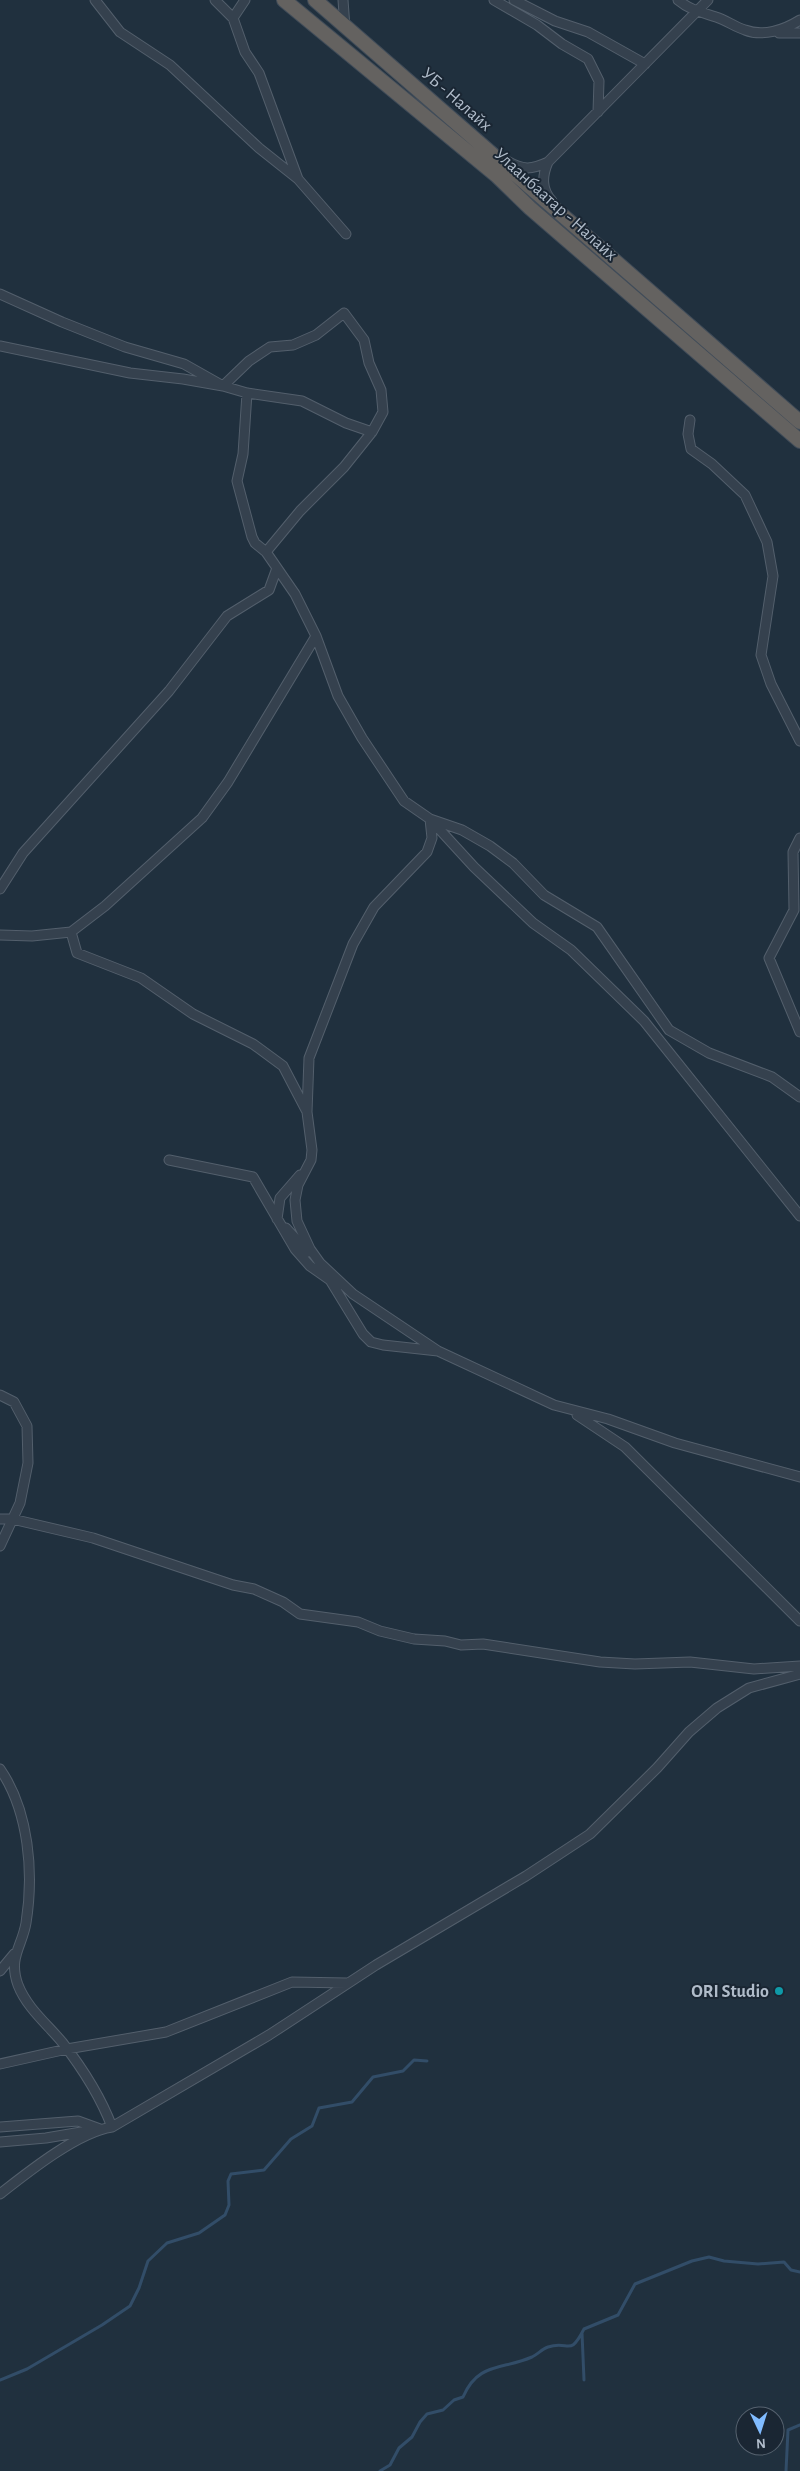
<svg xmlns="http://www.w3.org/2000/svg" width="800" height="2471" font-family="'Alegreya Sans',sans-serif">
	<style>
		.lines { fill: none; stroke-linecap: round; stroke-linejoin: round }
		.stream { stroke: #324d68; stroke-width: 3 }
		.minor-casing { stroke: #535f6c; stroke-width: 11 }
		.trunk-casing { stroke: #404c59; stroke-width: 16 }
		.minor { stroke: #35414e; stroke-width: 9 }
		.trunk { stroke: #646260; stroke-width: 14 }
		.culture-dot { fill: #0f9aa8; stroke: #1a2633; stroke-width: 2 }
		.labels { text-anchor: middle; stroke-width: 4; stroke-linejoin: round; paint-order: stroke }
		.street-label { font-size: 18px; fill: #b0bcca; stroke: #1a2633 }
		.poi-label { font-size: 18px; font-weight: bold; fill: #b0bcca; stroke: #1a2633; text-anchor: end }
	</style>
	<rect width="100%" height="100%" fill="#20303e"/>
	<g class="lines">
		<path class="stream" d="M582 2333 584 2380
			M0 2380 27 2369 102 2325 130 2306 139 2288 148 2261 167 2243 199 2233 225 2215 229 2205 228 2181 231 2174 264 2170 291 2139 312 2126 319 2108 352 2102 373 2077 403 2071 414 2060 427 2061
			M380 2471 390 2465 399 2448 412 2437 420 2422 427 2414 443 2410 454 2400 463 2397C478 2362 502 2370 532 2357 538 2354 542 2349 548 2347 570 2340 569 2358 584 2329L618 2315 635 2284 692 2261 709 2257 724 2261 758 2264 784 2262 791 2270 800 2272
			M786 2471 788 2430 800 2425"/>
		<defs>
			<path id="minor" d="M95 0 120 32 170 65 259 148 298 179
				M215 0 233 18 245 52 259 73 298 179 346 234
				M343 0 345 27
				M494 0 537 25 562 44 588 59 599 81 598 112
				M514 0 555 21 588 32 645 64
				M678 0C690 10 701 12 716 17 726 20 735 27 745 30 763 37 784 30 800 20
				M233 18 245 0
				M779 33H800
				M507 161C523 170 531 170 548 162L708 0
				M548 162C542 176 541 189 552 201
				M0 294 62 322 125 347 184 364 223 386 249 361 270 347 293 345 316 335 344 313 364 340 369 363 381 390 383 412 372 432 344 467 300 511 266 552
				M0 346 130 373 183 379 223 386 247 393 302 401 346 423 372 432
				M247 393 243 454 237 481 252 537 255 543 266 552 295 594 316 636 338 696 362 738 404 801 430 819 474 867 533 923 571 950 644 1021 800 1216
				M690 420 688 434 691 449 712 464 745 495 767 542 773 576 761 655 771 684 800 741
				M800 838 793 852 794 910 769 958 800 1032
				M0 889 23 853 169 691 227 616 269 590 277 568
				M71 932 77 953 141 978 193 1014 253 1044 283 1066 306 1110
				M0 935 32 936 71 932 105 906 202 818 228 782 316 636
				M800 1097 772 1077 709 1053 669 1030 597 927 544 895 513 863 490 846 462 830 430 819 432 838 427 852 374 907 353 944 309 1058 307 1112 312 1150 311 1160 298 1185 295 1200 297 1221 310 1249 320 1263 353 1294 438 1351 554 1405 608 1419 675 1443 800 1477
				M169 1160 253 1177 295 1249 310 1266 330 1280 363 1334 371 1342 383 1345 438 1351
				M277 1219 280 1198 300 1175
				M286 1228 308 1252
				M0 1395 14 1402 27 1426 28 1463 20 1503 0 1546
				M577 1415 625 1447 800 1621
				M0 1519H12L93 1538 233 1585 254 1589 283 1602 300 1614 358 1622 380 1631 414 1639 445 1641 461 1645 483 1644 600 1662 635 1664 690 1662 754 1669 800 1666
				M0 1769C29 1811 34 1873 26 1923 22 1947 8 1957 18 1985 27 2008 47 2024 62 2042 83 2069 100 2095 112 2127
				M0 1971 14 1954
				M0 2064 67 2049 166 2032 292 1982 347 1983
				M0 2127 78 2121 100 2129
				M0 2142 46 2138 93 2130
				M0 2194C28 2172 78 2132 112 2127L269 2035 376 1965 526 1876 590 1834 657 1768 689 1732 717 1708 749 1688 800 1674"/>
			<path id="trunk" d="M284 0 496 175 530 208 800 441
				M315 0 800 422"/>
		</defs>
		<use href="#minor" class="minor-casing"/>
		<use href="#trunk" class="trunk-casing"/>
		<use href="#minor" class="minor"/>
		<use href="#trunk" class="trunk"/>
	</g>
	<circle class="culture-dot" cx="779" cy="1991" r="5"/>
	<g class="labels">
		<g class="street-label">
			<text transform="translate(457 99) rotate(41)" y="6">УБ - Налайх</text>
			<text transform="translate(556 204) rotate(42)" y="6">Улаанбаатар - Налайх</text>
		</g>
		<g class="poi-label">
			<text x="769" y="1997">ORI Studio</text>
		</g>
	</g>
	<g transform="translate(760 2431) rotate(176)"><circle r="24" fill="#1a2633" stroke="#56626f"/>
	<path d="M0-4L9 19L0 12L-9 19Z" fill="#80bbff"/>
	<text y="-8" font-size="14" font-weight="bold" text-anchor="middle" fill="#b0bcca">N</text>
	</g>
</svg>
